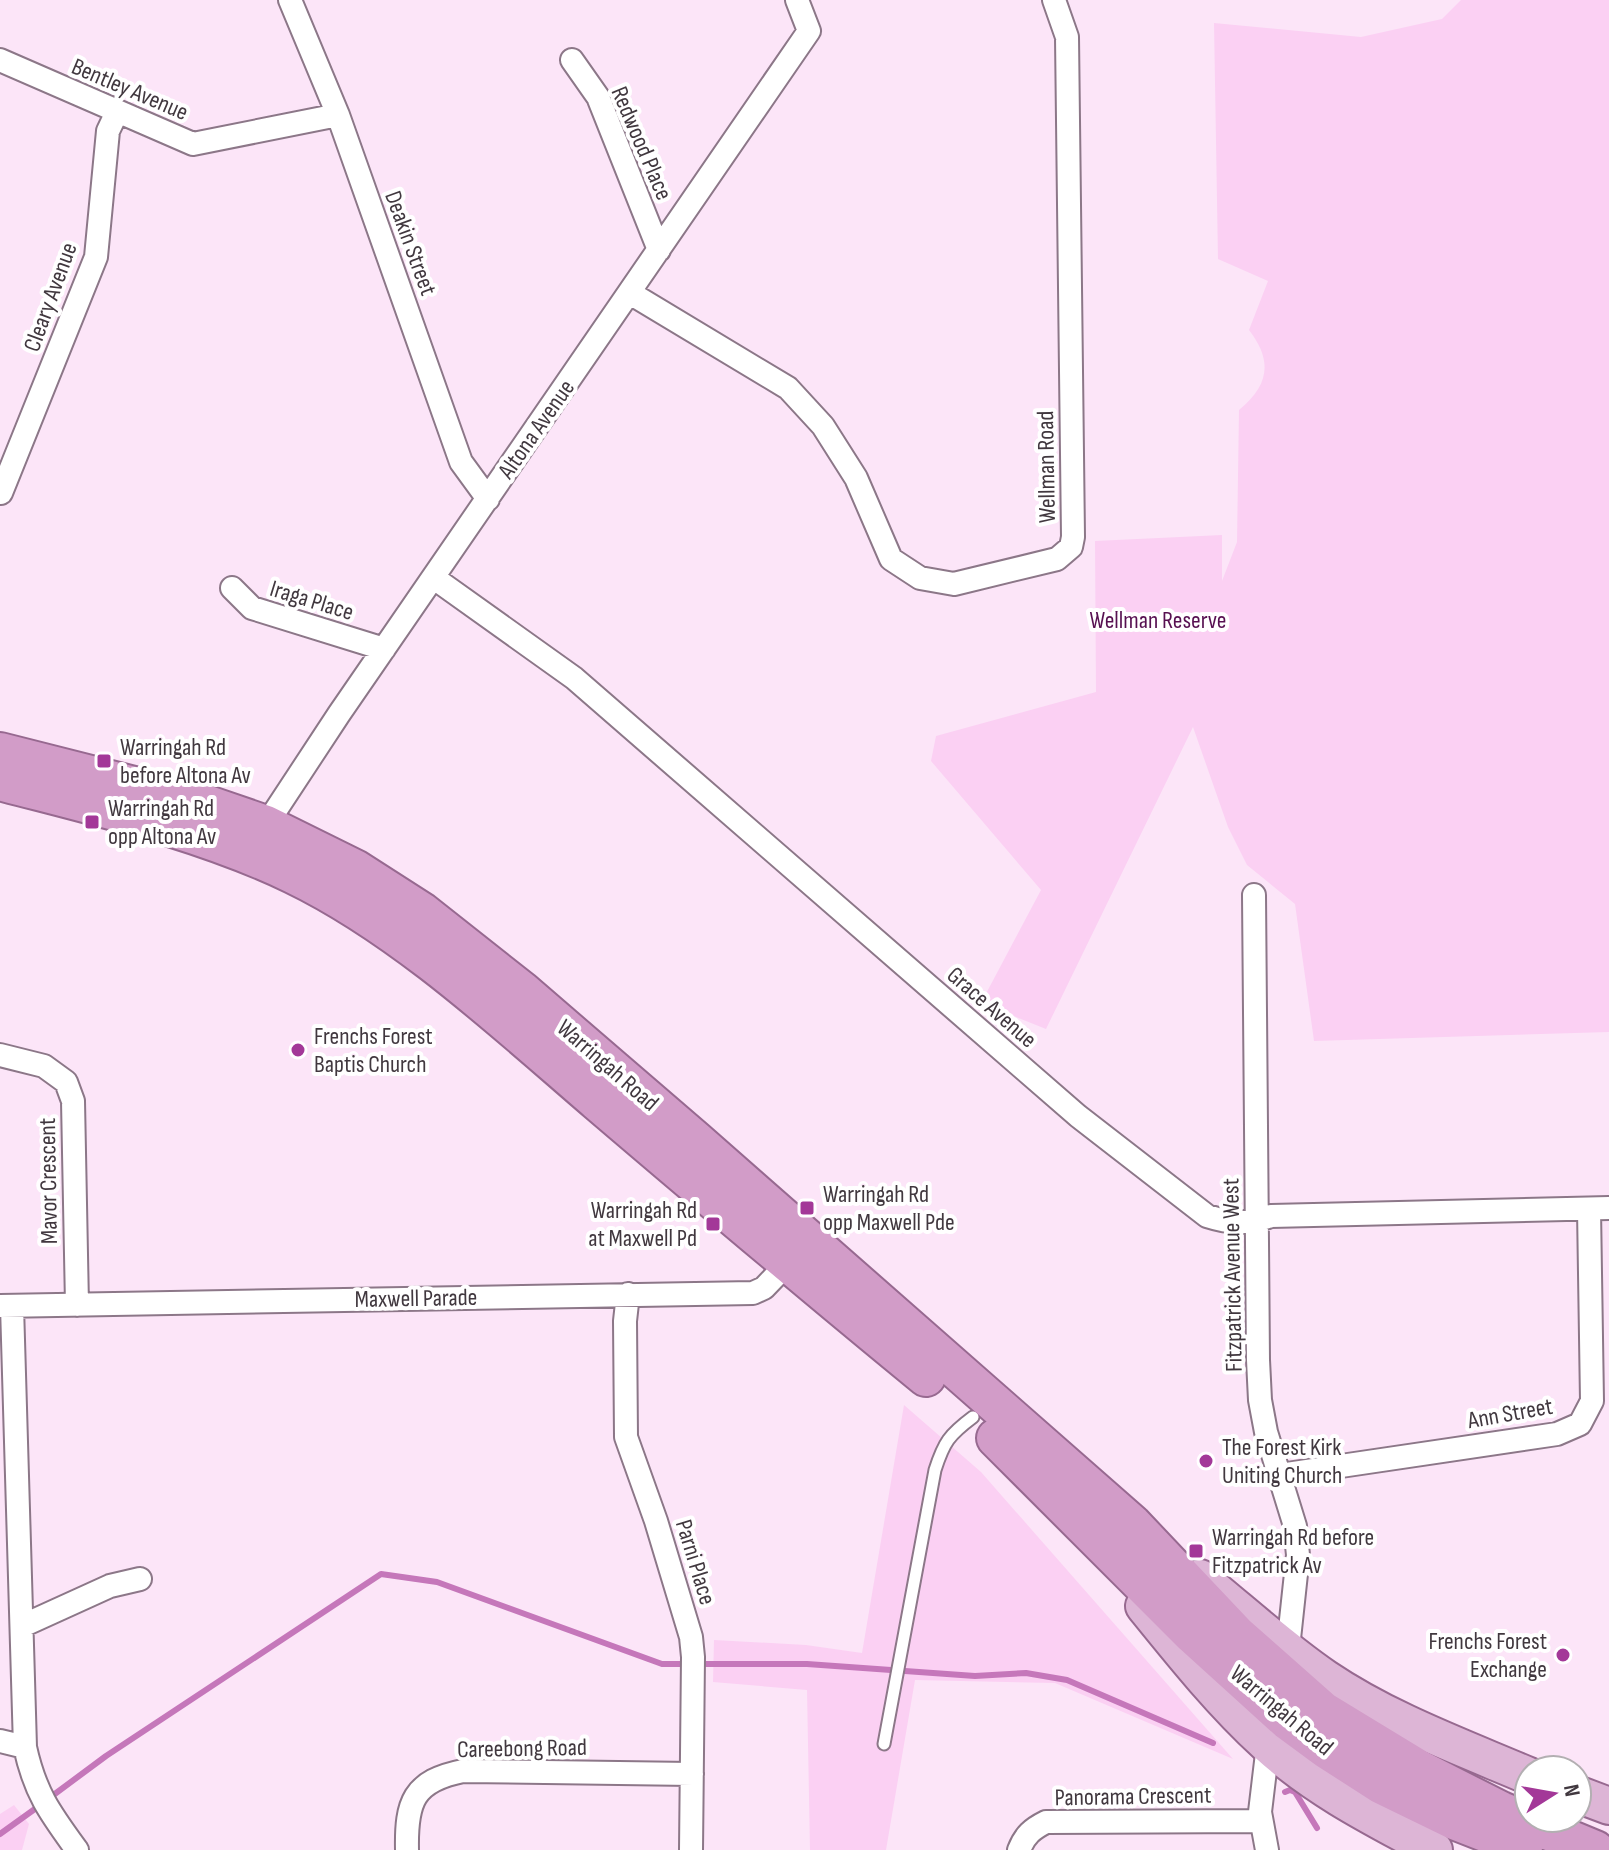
<svg xmlns="http://www.w3.org/2000/svg" width="1609" height="1850" font-family="'Sofia Sans Condensed',sans-serif">
	<style>
		.green { fill: #fbd0f3 }
		.lines { fill: none; stroke-linecap: round; stroke-linejoin: round }
		.stream { stroke: #c577ba; stroke-width: 6 }
		.service-casing { stroke: #8c7788; stroke-width: 15 }
		.minor-casing { stroke: #8c7788; stroke-width: 26 }
		.primary-casing { stroke: #976990; stroke-width: 40 }
		.trunk-casing { stroke: #976990; stroke-width: 42 }
		.service { stroke: #fff; stroke-width: 11 }
		.minor { stroke: #fff; stroke-width: 22 }
		.primary { stroke: #ddb5d6; stroke-width: 36 }
		.trunk { stroke: #d29cc8; stroke-width: 38 }
		.poi-dot { fill: #a33898; stroke: #fff; stroke-width: 3 }
		.labels { text-anchor: middle; stroke-width: 8; stroke-linejoin: round; paint-order: stroke }
		.street-label { font-size: 24px; fill: #41383f; stroke: #fff }
		.park-label { font-size: 24px; fill: #571051; stroke: #fff }
		.poi-label { font-size: 24px; fill: #41383f; stroke: #fff; text-anchor: start }
	</style>
	<rect width="100%" height="100%" fill="#fce5f8"/>
	<path class="green" d="M1461 0H1609V1032L1314 1041 1295 904 1247 865 1228 827 1193 727 1046 1029 981 1003 1041 890 931 761 936 736 1096 692 1095 541 1222 535V581L1237 542 1239 410C1269 385 1273 361 1249 330L1268 281 1218 259 1214 23 1361 37 1442 19Z
		M904 1405 981 1472 1233 1759 1055 1683 915 1680 886 1850H810L807 1690 713 1682 714 1640 806 1645 862 1653Z
		M14 1805 29 1824 22 1850H0V1814Z"/>
	<g class="lines">
		<path class="stream" d="M1285 1792 1290 1790 1295 1792 1317 1828
			M48 1799 106 1756 381 1574 437 1582 662 1664H807L975 1676 1026 1673 1067 1680 1213 1743
			M0 1834 39 1806"/>
		<defs>
			<path id="service" d="M884 1744 935 1470C944 1442 949 1435 973 1417"/>
			<path id="minor" d="M290 0 338 115 461 462 488 499
				M0 60 193 144 338 115
				M572 60 598 97 659 250
				M630 293 788 388 823 426 856 478 891 559 920 578 954 584 1057 559 1071 547 1073 537 1067 37 1054 0
				M1 493 96 257 108 131 117 112
				M434 578 574 678 1078 1116 1207 1216C1229 1223 1248 1225 1271 1216L1609 1208
				M232 588 252 608 384 649
				M266 825 339 714 809 31 797 0
				M1254 895 1258 1360 1260 1400 1266 1432 1295 1526 1298 1555 1288 1648
				M0 1055 44 1066 66 1082 73 1101 77 1305
				M628 1294 625 1321 626 1437 656 1521 691 1637 693 1657 691 1850
				M0 1306 753 1293 764 1288 787 1264
				M12 1306 25 1747C35 1793 50 1813 77 1850
				M1280 1475 1557 1434 1580 1424 1592 1401 1589 1209
				M22 1626 110 1586 140 1579
				M0 1741 25 1747
				M407 1850C406 1802 413 1781 463 1771L692 1774
				M1019 1850C1025 1835 1032 1829 1046 1822L1261 1821
				M1267 1850 1260 1812 1268 1745"/>
			<path id="primary" d="M1200 1578C1241 1611 1281 1648 1325 1678 1387 1720 1461 1747 1529 1776
				M1144 1606C1182 1653 1222 1703 1267 1744 1316 1789 1376 1819 1434 1850
				M1577 1794 1609 1806"/>
			<path id="trunk" d="M0 752 205 804 266 825 355 869 422 912 522 991 696 1141 1132 1524 1237 1635 1323 1711 1420 1770 1501 1811 1595 1850
				M0 781C99 807 201 830 293 874 403 927 505 1022 597 1101 706 1194 815 1286 926 1377
				M996 1438 1193 1635 1288 1721 1326 1749 1382 1785 1454 1820 1523 1847"/>
		</defs>
		<use href="#service" class="service-casing"/>
		<use href="#minor" class="minor-casing"/>
		<use href="#primary" class="primary-casing"/>
		<use href="#trunk" class="trunk-casing"/>
		<use href="#service" class="service"/>
		<use href="#minor" class="minor"/>
		<use href="#primary" class="primary"/>
		<use href="#trunk" class="trunk"/>
	</g>
	<g class="poi-dot">
		<rect x="96" y="753" width="16" height="16" rx="4"/>
		<rect x="84" y="814" width="16" height="16" rx="4"/>
		<circle cx="298" cy="1050" r="8"/>
		<rect x="799" y="1200" width="16" height="16" rx="4"/>
		<rect x="705" y="1216" width="16" height="16" rx="4"/>
		<circle cx="1206" cy="1461" r="8"/>
		<rect x="1188" y="1543" width="16" height="16" rx="4"/>
		<circle cx="1563" cy="1655" r="8"/>
	</g>
	<g class="labels">
		<g class="street-label">
			<text transform="translate(130 89) rotate(23)" y="8">Bentley Avenue</text>
			<text transform="translate(642 143) rotate(67)" y="8">Redwood Place</text>
			<text transform="translate(411 243) rotate(70)" y="8">Deakin Street</text>
			<text transform="translate(50 297) rotate(-70)" y="8">Cleary Avenue</text>
			<text transform="translate(536 429) rotate(-55)" y="8">Altona Avenue</text>
			<text transform="translate(1046 467) rotate(-91)" y="8">Wellman Road</text>
			<text transform="translate(312 600) rotate(17)" y="8">Iraga Place</text>
			<text transform="translate(992 1007) rotate(41)" y="8">Grace Avenue</text>
			<text transform="translate(608 1065) rotate(41)" y="8">Warringah Road</text>
			<text transform="translate(48 1181) rotate(-91)" y="8">Mavor Crescent</text>
			<text transform="translate(1232 1275) rotate(-91)" y="8">Fitzpatrick Avenue West</text>
			<text transform="translate(416 1298) rotate(-1)" y="8">Maxwell Parade</text>
			<text transform="translate(1510 1413) rotate(-10)" y="8">Ann Street</text>
			<text transform="translate(696 1562) rotate(73)" y="8">Parni Place</text>
			<text transform="translate(1282 1710) rotate(40)" y="8">Warringah Road</text>
			<text transform="translate(522 1748) rotate(-1)" y="8">Careebong Road</text>
			<text transform="translate(1133 1796) rotate(-1)" y="8">Panorama Crescent</text>
		</g>
		<g class="park-label">
			<text x="1158" y="628">Wellman Reserve</text>
		</g>
		<g class="poi-label">
			<text x="120" y="755">Warringah Rd<tspan x="120" dy="28">before Altona Av</tspan></text>
			<text x="108" y="816">Warringah Rd<tspan x="108" dy="28">opp Altona Av</tspan></text>
			<text x="314" y="1044">Frenchs Forest<tspan x="314" dy="28">Baptis Church</tspan></text>
			<text x="823" y="1202">Warringah Rd<tspan x="823" dy="28">opp Maxwell Pde</tspan></text>
			<text x="697" y="1218" text-anchor="end">Warringah Rd<tspan x="697" dy="28">at Maxwell Pd</tspan></text>
			<text x="1222" y="1455">The Forest Kirk<tspan x="1222" dy="28">Uniting Church</tspan></text>
			<text x="1212" y="1545">Warringah Rd before<tspan x="1212" dy="28">Fitzpatrick Av</tspan></text>
			<text x="1547" y="1649" text-anchor="end">Frenchs Forest<tspan x="1547" dy="28">Exchange</tspan></text>
		</g>
	</g>
	<g transform="translate(1553 1794) rotate(79)"><circle r="38" fill="#ffffff" stroke="#b3afb2" stroke-width="2"/>
	<path d="M0-6L14 30L0 20L-14 30Z" fill="#a33898"/>
	<text y="-12" font-size="22" font-weight="bold" text-anchor="middle" fill="#41383f">N</text>
	</g>
</svg>
